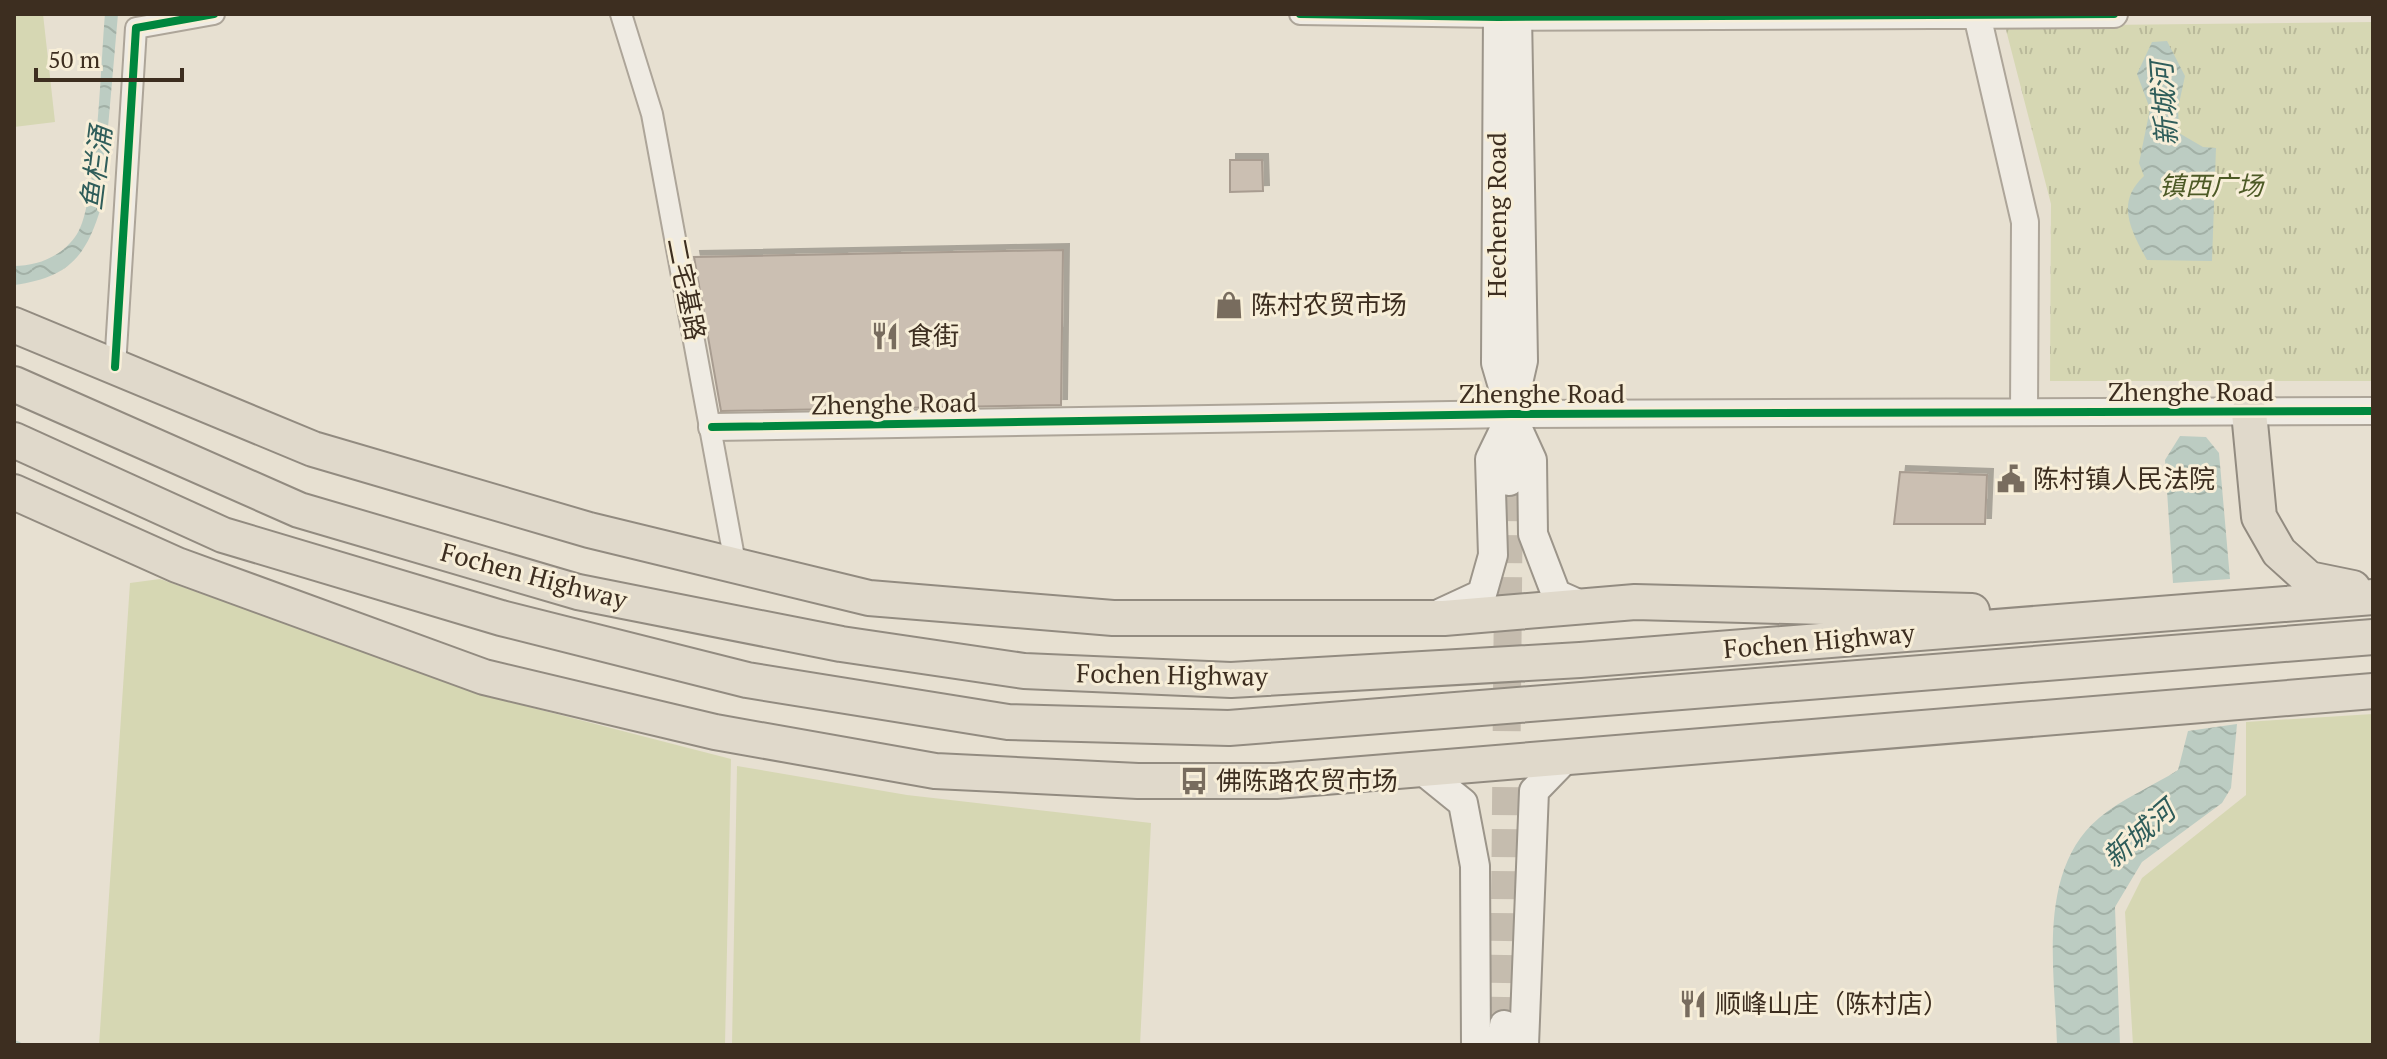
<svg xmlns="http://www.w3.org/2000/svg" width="2387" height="1059" font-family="'PT Serif','Noto Sans SC',serif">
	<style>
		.grass { fill: #d6d7b3 }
		.park { fill: url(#park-tufts) }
		.water { fill: url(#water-waves) }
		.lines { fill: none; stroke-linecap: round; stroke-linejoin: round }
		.stream { stroke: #bcccc2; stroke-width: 6 }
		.building { fill: #cbbfb2; stroke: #a89c90; stroke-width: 2; filter: url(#shadow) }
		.secondary-tunnel { stroke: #c5bcae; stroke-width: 28; stroke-dasharray: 28 14; stroke-linecap: butt }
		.minor-casing { stroke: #ada599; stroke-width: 24 }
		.tertiary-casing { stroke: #ada599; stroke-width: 30 }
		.secondary-casing { stroke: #9c958a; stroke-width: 32 }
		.trunk-casing { stroke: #928b80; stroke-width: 38 }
		.minor { stroke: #efebe3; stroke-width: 20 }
		.tertiary { stroke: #efebe3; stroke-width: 26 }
		.secondary { stroke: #efebe3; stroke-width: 28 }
		.trunk { stroke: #e0d9cb; stroke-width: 34 }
		.cycleway-casing { stroke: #f7eed8; stroke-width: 13 }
		.cycleway { stroke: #00873e; stroke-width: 8 }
		.labels { text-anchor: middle; stroke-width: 6; stroke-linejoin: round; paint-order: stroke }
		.park-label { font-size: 26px; font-style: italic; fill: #4d5a26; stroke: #f7eed8 }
		.street-label { font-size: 26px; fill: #3d2e20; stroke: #f7eed8 }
		.poi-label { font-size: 26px; fill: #3d2e20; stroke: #f7eed8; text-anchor: start }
		.water-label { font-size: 28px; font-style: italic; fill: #2f5d5a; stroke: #f7eed8 }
	</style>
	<defs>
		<pattern id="park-tufts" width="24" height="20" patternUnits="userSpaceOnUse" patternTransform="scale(2)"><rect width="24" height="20" fill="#d6d7b3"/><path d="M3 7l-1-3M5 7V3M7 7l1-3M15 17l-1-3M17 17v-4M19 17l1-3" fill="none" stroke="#b9b99a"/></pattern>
		<pattern id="water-waves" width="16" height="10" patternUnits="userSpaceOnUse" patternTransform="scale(2)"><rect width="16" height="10" fill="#bcccc2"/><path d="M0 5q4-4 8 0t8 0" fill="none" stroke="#a2b0a6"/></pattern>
		<filter id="shadow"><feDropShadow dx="6" dy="-6" stdDeviation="0" flood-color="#0004"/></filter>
	</defs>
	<rect width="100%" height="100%" fill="#e7e0d1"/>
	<path class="grass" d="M14 14H43L55 122 14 127Z
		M160 579 502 700 731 759 725 1045H99L130 583Z
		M2373 714V1045H2133L2125 912 2142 878 2246 795V722Z
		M737 766 907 795 1151 823 1140 1045H732Z"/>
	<path class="park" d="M2373 22V381H2050L2051 204 2005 26Z"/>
	<path class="water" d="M105 14H118L101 207C86 258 67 278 14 285V266C38 266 63 256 77 234 97 205 101 57 105 14Z
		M2167 41 2185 76 2178 108 2179 133 2203 147 2216 148 2212 261 2147 260C2131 230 2115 203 2144 176L2139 163 2150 109 2137 74 2152 42Z
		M2180 436 2206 437 2219 453 2230 579 2173 583 2165 460Z
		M2237 724 2231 788 2222 803 2142 862 2115 907 2120 1045H2057C2055 972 2036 871 2099 818 2121 799 2153 786 2178 770L2188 731Z"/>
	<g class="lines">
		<path class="stream" d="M14 1043 19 1045"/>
	</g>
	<path class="building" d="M1230 160H1262L1263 191 1230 192Z
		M1063 250 1061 405 721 411 694 257Z
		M1900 472 1987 475 1985 524H1894Z"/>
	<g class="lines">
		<path class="secondary-tunnel" d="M1504 1025 1509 481"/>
		<defs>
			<path id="minor" d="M621 14 652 114 736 568
				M1300 14 1498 17
				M115 367 136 28 214 14"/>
			<path id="tertiary" d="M1977 15 2025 222 2024 412
				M1498 17 2114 14
				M712 427 1511 414 2373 411"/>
			<path id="secondary" d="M1498 14 1496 363 1511 414 1532 460 1533 534 1556 594 1583 606
				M1509 481 1511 414 1523 361 1517 14
				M1441 613 1482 594 1493 555 1490 459 1506 426
				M1421 769 1463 803 1475 866 1476 1045
				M1503 1045 1504 1025
				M1524 1045 1534 791 1566 758"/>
			<path id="trunk" d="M14 325 313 449 589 530 869 598 1113 618H1444L1635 602 1972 611
				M14 384 299 510 578 592 841 644 1024 671 1231 680 1580 660 2373 597
				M2249 412 2259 517 2279 552 2309 579 2353 588
				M14 440 223 535 501 618 747 680 1008 722 1229 728 2373 637
				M14 492 177 565 484 677 715 732 935 771 1138 781H1276L2373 691"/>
		</defs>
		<use href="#minor" class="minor-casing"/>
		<use href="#tertiary" class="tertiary-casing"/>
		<use href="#secondary" class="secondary-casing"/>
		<use href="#trunk" class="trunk-casing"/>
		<use href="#minor" class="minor"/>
		<use href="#tertiary" class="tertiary"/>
		<use href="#secondary" class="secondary"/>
		<use href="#trunk" class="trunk"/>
		<defs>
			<path id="cycleway" d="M1300 14 1498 17 2114 14
				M115 367 136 28 214 14
				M712 427 1511 414 2373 411"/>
		</defs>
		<use href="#cycleway" class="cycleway-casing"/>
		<use href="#cycleway" class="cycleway"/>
	</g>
	<defs>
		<symbol id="shop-bare" viewBox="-9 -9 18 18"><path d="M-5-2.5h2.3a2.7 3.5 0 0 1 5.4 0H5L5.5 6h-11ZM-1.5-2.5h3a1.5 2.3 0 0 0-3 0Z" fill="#786c5e" stroke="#f7eed8" stroke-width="2.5" paint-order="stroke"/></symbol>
		<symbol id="restaurant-bare" viewBox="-9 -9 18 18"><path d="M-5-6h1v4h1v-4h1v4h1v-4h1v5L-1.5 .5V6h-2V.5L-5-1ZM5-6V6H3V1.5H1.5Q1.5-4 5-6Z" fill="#786c5e" stroke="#f7eed8" stroke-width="2.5" paint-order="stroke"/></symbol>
		<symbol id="civic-bare" viewBox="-9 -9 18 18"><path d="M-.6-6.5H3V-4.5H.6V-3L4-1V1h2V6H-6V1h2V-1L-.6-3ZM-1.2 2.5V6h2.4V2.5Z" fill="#786c5e" stroke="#f7eed8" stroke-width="2.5" paint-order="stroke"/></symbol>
		<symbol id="bus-bare" viewBox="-9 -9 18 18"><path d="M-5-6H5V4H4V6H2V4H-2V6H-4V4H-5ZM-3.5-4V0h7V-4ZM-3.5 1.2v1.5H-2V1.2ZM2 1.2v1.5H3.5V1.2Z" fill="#786c5e" stroke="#f7eed8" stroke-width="2.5" paint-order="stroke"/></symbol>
	</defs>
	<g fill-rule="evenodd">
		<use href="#shop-bare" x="1209" y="285" width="40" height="40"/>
		<use href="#restaurant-bare" x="865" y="316" width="40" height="40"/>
		<use href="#civic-bare" x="1991" y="459" width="40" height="40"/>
		<use href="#bus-bare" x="1174" y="761" width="40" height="40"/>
		<use href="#restaurant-bare" x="1673" y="984" width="40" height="40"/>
	</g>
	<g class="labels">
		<g class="park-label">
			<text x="2211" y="195">镇西广场</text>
		</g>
		<g class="street-label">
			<text transform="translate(1497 215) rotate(-90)" y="9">Hecheng Road</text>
			<text transform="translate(686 289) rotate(79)" y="9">二宅基路</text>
			<text x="2191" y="401">Zhenghe Road</text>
			<text x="1542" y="403">Zhenghe Road</text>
			<text transform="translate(894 404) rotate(-1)" y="9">Zhenghe Road</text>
			<text transform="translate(534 576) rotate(15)" y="9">Fochen Highway</text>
			<text transform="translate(1819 641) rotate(-5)" y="9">Fochen Highway</text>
			<text transform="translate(1172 675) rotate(1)" y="9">Fochen Highway</text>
		</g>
		<g class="poi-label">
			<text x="1251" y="314">陈村农贸市场</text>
			<text x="907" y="345">食街</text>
			<text x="2033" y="488">陈村镇人民法院</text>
			<text x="1216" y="790">佛陈路农贸市场</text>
			<text x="1715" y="1013">顺峰山庄（陈村店）</text>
		</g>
		<g class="water-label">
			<text transform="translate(2164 104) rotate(-94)" y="10">新城河</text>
			<text transform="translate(96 168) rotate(-83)" y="10">鱼栏涌</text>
			<text transform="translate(2139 834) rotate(-41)" y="10">新城河</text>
		</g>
	</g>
	<rect width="2387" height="1059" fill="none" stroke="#3d2e20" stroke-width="32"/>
	<path d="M36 68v12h146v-12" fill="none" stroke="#3d2e20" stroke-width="4"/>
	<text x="48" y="68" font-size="24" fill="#3d2e20" stroke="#f7eed8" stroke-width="6" paint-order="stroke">50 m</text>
</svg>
